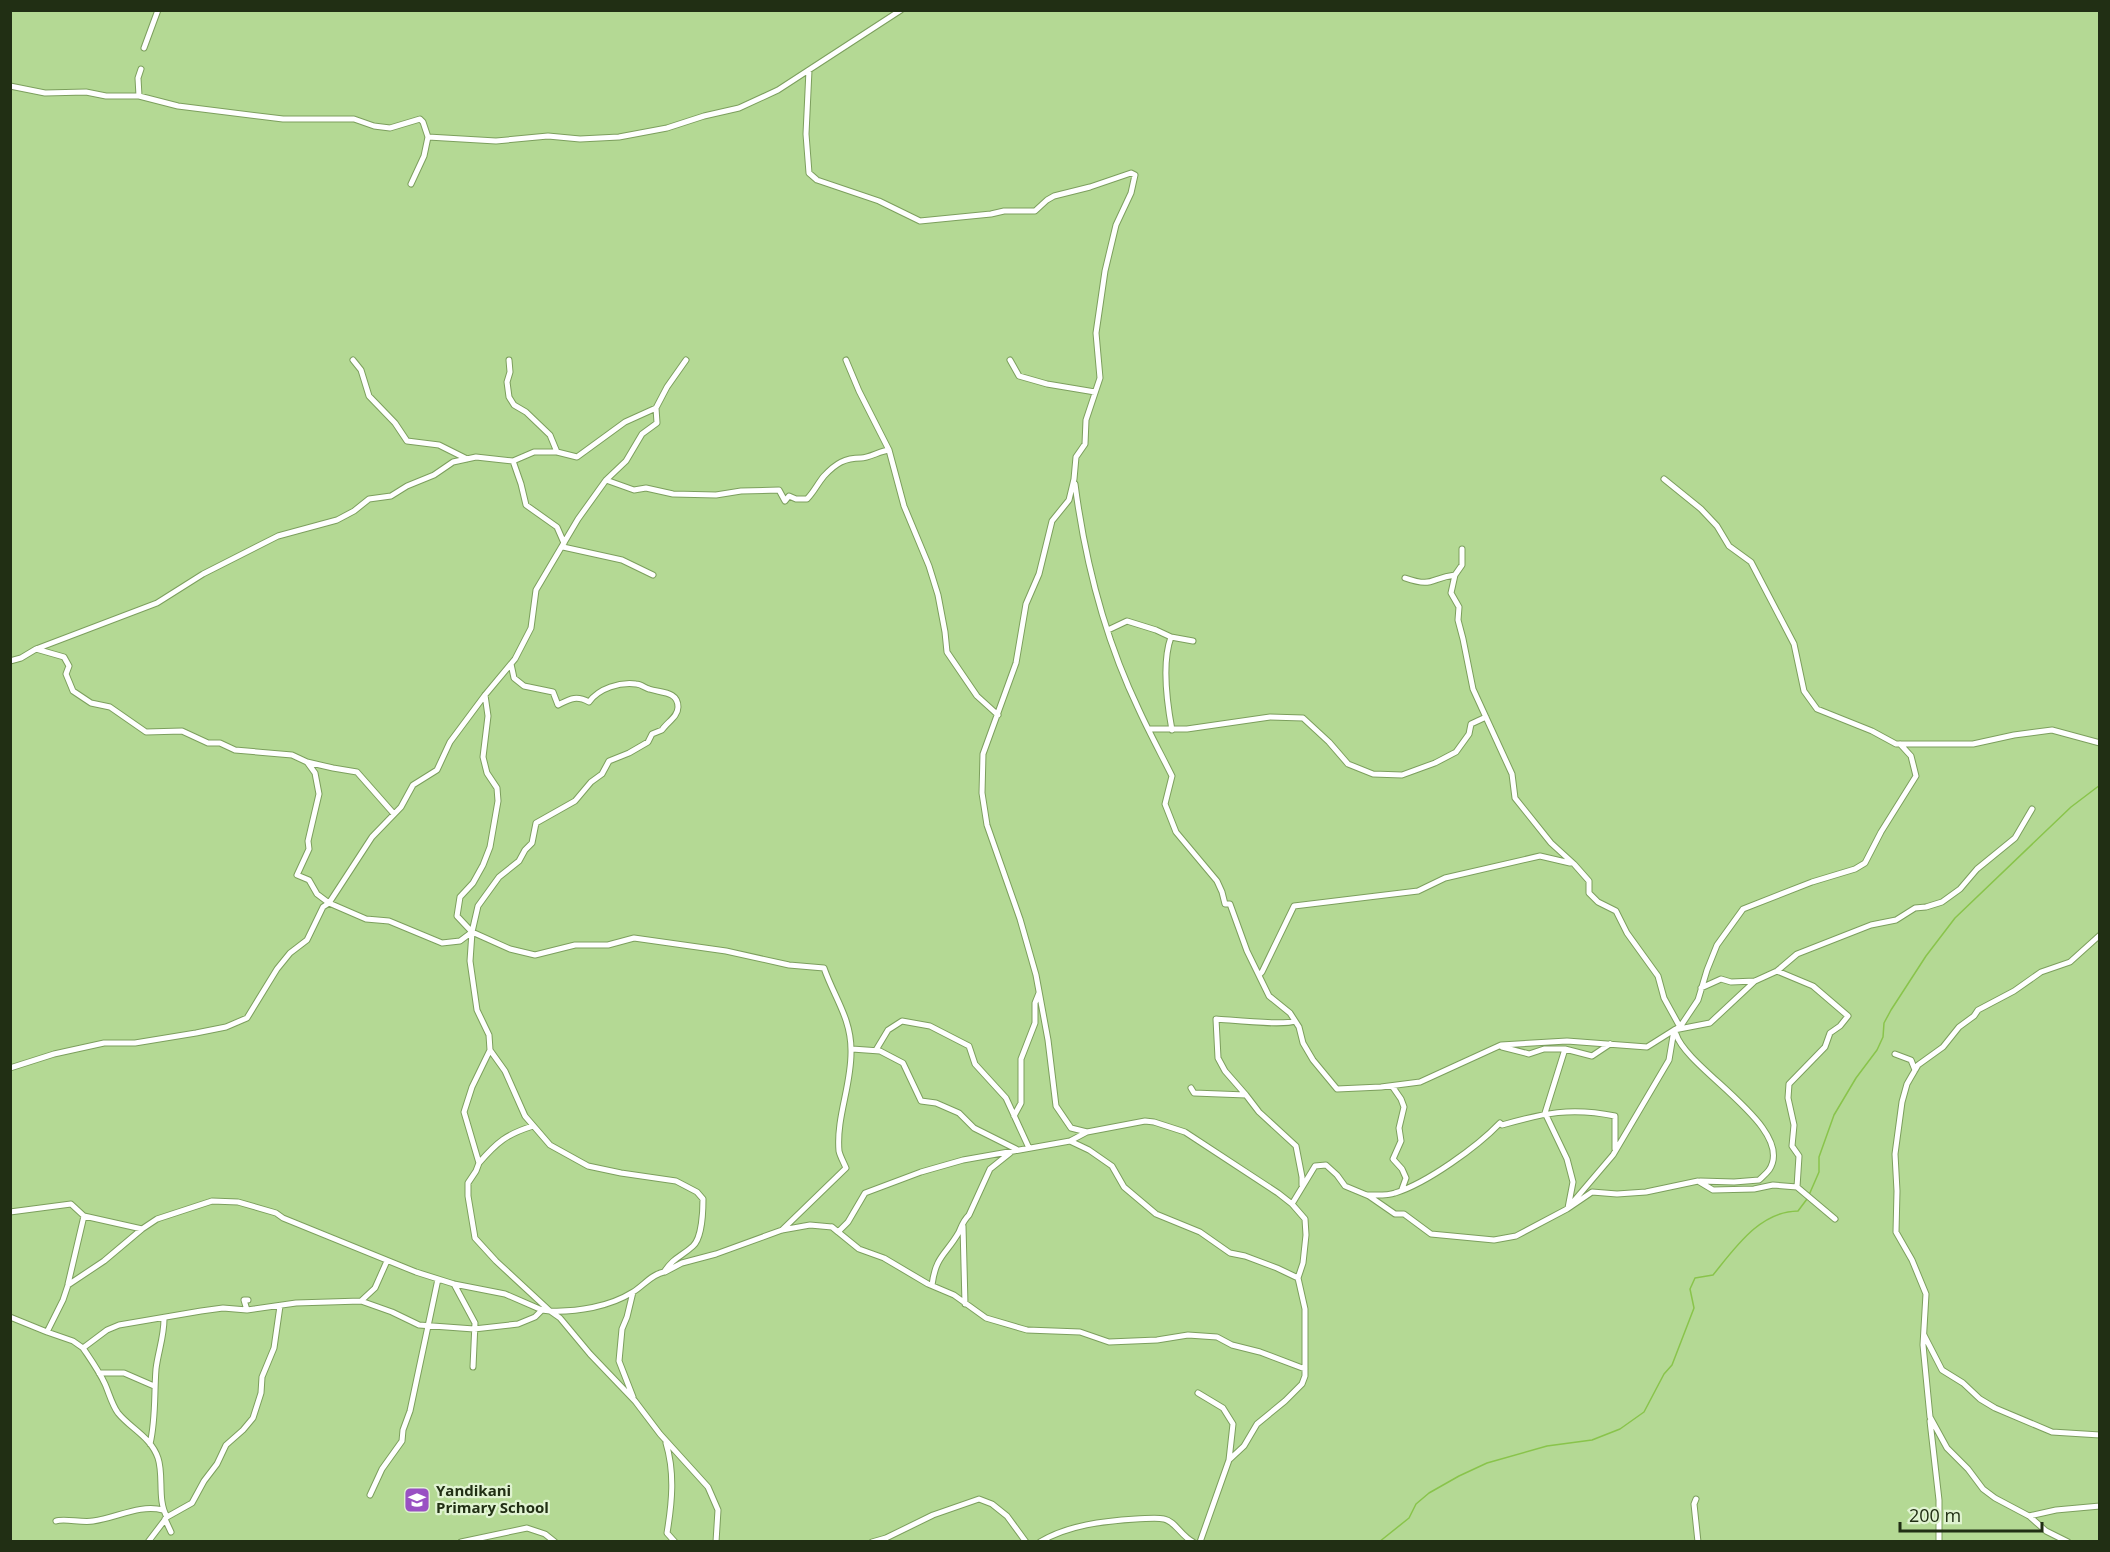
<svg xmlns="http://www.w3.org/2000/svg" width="2110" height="1552" font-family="'Open Sans',sans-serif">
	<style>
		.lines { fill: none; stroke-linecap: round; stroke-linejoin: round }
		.stream { stroke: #89c44b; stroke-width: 1.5 }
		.minor-casing { stroke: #7c9f5d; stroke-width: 7 }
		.minor { stroke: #fff; stroke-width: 5 }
		.labels { text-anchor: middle; stroke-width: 4.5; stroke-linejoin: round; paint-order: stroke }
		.poi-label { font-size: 15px; font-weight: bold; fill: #212f14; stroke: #e0f3d1; text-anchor: start }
	</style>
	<rect width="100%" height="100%" fill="#b4d994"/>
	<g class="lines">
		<path class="stream" d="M1809 1195 1819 1172V1157L1834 1115 1856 1078 1877 1050 1883 1037 1884 1023 1891 1010 1926 956 1955 918 2071 807 2100 785
			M1379 1542 1409 1518 1416 1504 1429 1493 1459 1476 1487 1463 1547 1446 1592 1440 1620 1429 1644 1412 1664 1374 1672 1365 1694 1308 1690 1289 1695 1278 1713 1275C1735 1248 1760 1211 1798 1211L1807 1199"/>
		<defs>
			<path id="minor" d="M144 48 158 10
				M809 70 806 134 809 173 817 180 879 201 920 221 991 214 1004 211H1035L1047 200 1054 196 1090 187 1131 173 1135 175 1131 193 1116 225 1105 271 1096 333 1100 378 1086 420 1085 444 1076 457 1074 479 1069 500 1052 521 1039 574 1026 604 1016 663 983 754 982 793 987 825 1020 919 1036 975 1048 1040 1056 1106 1071 1128 1087 1132 1070 1141 963 1160 921 1172 865 1193 848 1222 838 1232 832 1227
				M10 86 45 93 86 92 106 96H139L178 106 283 119H354L374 126 390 128 420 119 423 122 428 137
				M139 96 138 78 141 69
				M411 184 424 156 428 137 496 141 548 136 580 139 619 137 667 128 704 116 739 108 778 90 901 10
				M353 360 361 370 369 396 395 423 407 441 439 445 467 459
				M509 360 510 372 507 382 509 397 514 405 526 412 550 435 557 452
				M846 360 859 391 889 450 904 506 929 566 938 595 945 632 947 652 977 696 998 715
				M1010 360 1019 376 1047 384 1095 392
				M513 461 521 484 526 505 557 527 564 543
				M1664 479 1701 509 1717 526 1729 546 1751 562 1794 644 1804 691 1817 709 1872 731 1896 744H1973L2014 735 2052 730 2100 743
				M606 480 634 490 646 488 673 494 716 495 741 491 779 490 785 501 789 496 796 499H807C814 492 818 483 824 476 836 463 845 458 861 458 869 458 880 451 889 450
				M1075 484C1085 561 1105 639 1139 710 1149 732 1161 754 1172 776L1165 804 1176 832 1217 881 1222 892 1225 904H1230L1247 951 1269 996 1290 1013 1299 1027 1303 1043 1313 1060 1337 1089 1381 1087 1420 1082 1501 1045 1567 1041 1647 1047 1674 1030 1710 1023 1755 981
				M563 547 622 560 653 575
				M1462 549V565L1455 575 1451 593 1459 607 1458 620 1463 639 1473 689 1512 774 1515 798 1551 843 1574 864 1589 881V893L1598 902 1616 911 1627 933 1658 976 1664 998 1680 1027
				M1405 578C1434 588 1430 578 1455 575
				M1108 630 1127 621 1156 630 1171 637
				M10 661 21 658 36 649
				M485 695 488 716 483 757 487 773 497 788 498 801 490 847 483 865 473 883 460 897 457 916 472 932 510 949 535 955 575 945H608L634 938 726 951 789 965 824 968C834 997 851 1018 851 1050 852 1084 836 1117 839 1151 840 1156 844 1163 846 1168L782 1230
				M1149 729H1187L1270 717 1303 718 1329 742 1348 764 1373 774 1402 775 1435 763 1456 752 1469 734 1471 724 1486 717
				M1172 730C1167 703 1162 662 1171 637L1193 641
				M307 762 292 755 235 750 220 743H208L182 731 146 732 110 707 91 703 73 691 66 674 69 666 64 657 36 649 157 603 203 574 278 536 337 520 354 511 369 499 391 496 407 486 434 475 453 462 476 457 513 461 534 452H557L577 457 625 422 656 408
				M394 814 357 772 333 768 307 762 315 773 319 794 308 841 309 849 297 875 309 880 317 894 329 903 366 919 389 921 442 943 460 941 472 932 470 961 477 1010 489 1035 490 1050 472 1087 464 1112 479 1163 476 1171 468 1183V1196L475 1238 496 1261 550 1311C577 1312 609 1307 633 1292 643 1286 652 1274 664 1272 674 1257 681 1257 693 1246 702 1238 703 1210 703 1199L697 1192 676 1181 621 1173 588 1166 550 1145 525 1116 505 1071 490 1050
				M472 932 478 906 499 877 519 861 525 850 532 843 536 823 575 801 591 782 602 774 609 761 629 753 648 742 652 734 662 730C667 722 678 717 678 707 678 691 661 693 649 689 645 688 641 684 636 684 620 682 599 688 589 702 576 695 570 699 558 705L553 692 524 686 514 678 511 664
				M1777 971 1813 986 1848 1016 1840 1026 1830 1033 1825 1047 1789 1084 1788 1098 1794 1125 1792 1146 1799 1156 1797 1187
				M1259 975 1262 972 1294 906 1418 891 1445 878 1540 856 1570 863
				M1701 988 1721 979 1731 982 1755 981 1777 971 1797 954 1871 925 1896 920 1915 908 1926 907 1942 902 1960 889 1977 869 2015 838 2032 809
				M1295 1021C1283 1026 1232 1020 1216 1019L1218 1058 1225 1071 1246 1095 1259 1112 1296 1146 1302 1177V1185
				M1676 1034C1687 1070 1797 1128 1769 1170 1766 1174 1762 1177 1759 1180L1734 1182 1700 1181
				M1502 1047 1529 1054 1544 1049H1565
				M852 1049 880 1051 903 1063 921 1101 936 1103 959 1113 974 1128 1016 1149
				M876 1050 888 1030 902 1021 930 1026 969 1046 975 1064 1006 1098 1029 1148
				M1895 1054 1911 1060 1915 1070
				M10 1068 54 1054 104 1043H135L196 1033 226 1027 247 1018 277 969 290 953 307 940 323 907 329 903 372 837 401 807 413 785 437 770 450 742 485 695 515 659 531 628 536 590 578 519 606 480 626 461 642 434 657 423 656 408 667 387 686 360
				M1392 1086 1401 1099 1404 1107 1399 1128 1401 1141 1393 1159 1402 1169 1406 1178 1402 1189
				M1191 1088 1194 1093 1246 1095
				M1014 1116 1021 1103V1059L1035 1023V1003L1039 993
				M1087 1132 1145 1121 1154 1122 1185 1132 1278 1193 1292 1204 1305 1219 1306 1235 1303 1263 1298 1278 1305 1309V1376L1302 1384 1285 1401 1257 1424 1244 1446 1229 1460
				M1070 1141 1089 1150 1112 1166 1124 1187 1156 1214 1200 1232 1230 1253 1245 1256 1277 1268 1298 1278
				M479 1163C497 1142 507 1134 533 1126
				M1367 1195C1376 1195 1387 1196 1395 1193 1427 1183 1477 1147 1500 1123L1502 1125C1544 1113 1571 1107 1615 1116V1149
				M1292 1204 1315 1166 1326 1165 1337 1175 1345 1186 1369 1196 1395 1214H1404L1431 1234 1494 1240 1516 1236 1567 1209 1592 1192 1617 1194 1646 1192 1698 1181 1713 1190 1754 1189 1773 1185 1797 1187 1835 1219
				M1568 1208 1573 1182 1567 1159 1545 1113 1565 1049 1592 1056 1610 1044
				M1567 1209 1613 1155 1669 1060 1674 1030 1680 1027 1698 1000 1707 970 1717 945 1743 909 1812 882 1855 869 1865 863 1881 832 1916 776 1911 756 1900 744
				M10 1212 71 1204 84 1216 142 1229 157 1219 212 1201 238 1202 276 1213 283 1218 416 1272 454 1284 505 1294 542 1310 550 1311 560 1318 590 1354 635 1401 660 1434 708 1487 718 1510 716 1542
				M963 1226 965 1304
				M142 1229 104 1261 68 1285 63 1300 47 1332 73 1341 83 1348 107 1330 119 1325 201 1311 223 1308 247 1310
				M665 1272 682 1263 716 1254 782 1230 810 1225 832 1227 859 1249 884 1258 928 1284 954 1295 986 1318 1027 1330 1080 1332 1109 1342 1157 1340 1188 1335 1217 1337 1232 1345 1260 1352 1305 1369
				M68 1284 84 1216
				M454 1284 475 1323 473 1367
				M932 1285C936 1255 946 1255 959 1232 962 1225 963 1221 969 1215L990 1169 1010 1153
				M633 1292 627 1317 622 1329 619 1361 633 1397
				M248 1300H244L247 1310 296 1303 361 1301 392 1312 419 1325 474 1329 518 1324 535 1317 542 1310
				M361 1301 375 1288 387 1261
				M10 1317 47 1332
				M1924 1335 1942 1370 1963 1383 1980 1399 1995 1408 2052 1432 2100 1435
				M83 1348C91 1360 99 1371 105 1384 109 1393 112 1405 118 1413 131 1429 151 1437 158 1458 164 1476 157 1500 167 1517
				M99 1373H124L154 1386
				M1198 1393 1223 1408 1233 1424 1229 1460 1200 1542
				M1930 1421 1939 1500V1542
				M666 1443C675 1473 672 1503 667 1533L675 1542
				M150 1444C156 1419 154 1395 156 1369 158 1352 164 1337 164 1319
				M370 1495 382 1469 402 1441 403 1430 410 1411 438 1279
				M1696 1499 1694 1504 1698 1542
				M2029 1516 2056 1510 2100 1506
				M165 1519 171 1532
				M56 1521C64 1518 82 1523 93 1521 117 1518 139 1504 163 1510
				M148 1542 167 1517 192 1503 204 1481 217 1464 226 1445 243 1430 253 1418 261 1393 262 1377 274 1348 280 1306
				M461 1542 527 1528 545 1534 555 1542
				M872 1542 886 1538 933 1515 979 1499 992 1504 1007 1516 1026 1542
				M1040 1542C1068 1525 1104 1521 1136 1519 1145 1519 1155 1517 1164 1519 1175 1521 1181 1536 1193 1542
				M2068 1542 2046 1531 2029 1516 1995 1498 1983 1489 1968 1469 1947 1448 1930 1417 1923 1345 1926 1294 1912 1260 1896 1232 1897 1191 1895 1154 1902 1102 1907 1084 1918 1065 1943 1047 1959 1027 1974 1016 1978 1010 2014 991 2041 972 2070 962 2100 935"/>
		</defs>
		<use href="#minor" class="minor-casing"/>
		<use href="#minor" class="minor"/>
	</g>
	<defs>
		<symbol id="school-square" viewBox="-11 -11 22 22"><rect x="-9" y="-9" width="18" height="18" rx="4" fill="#9950c3" stroke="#e0f3d1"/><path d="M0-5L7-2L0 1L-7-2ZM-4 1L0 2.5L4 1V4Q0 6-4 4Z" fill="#fff"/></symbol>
	</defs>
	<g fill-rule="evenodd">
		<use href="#school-square" x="402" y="1485" width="30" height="30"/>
	</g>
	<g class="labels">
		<g class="poi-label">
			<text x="436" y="1496">Yandikani<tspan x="436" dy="17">Primary School</tspan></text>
		</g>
	</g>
	<rect width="2110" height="1552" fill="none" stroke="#212f14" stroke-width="24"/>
	<path d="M1900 1522v9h142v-9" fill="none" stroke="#212f14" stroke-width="3"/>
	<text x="1909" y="1522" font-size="18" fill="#212f14" stroke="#e0f3d1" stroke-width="4.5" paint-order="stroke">200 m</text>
</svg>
